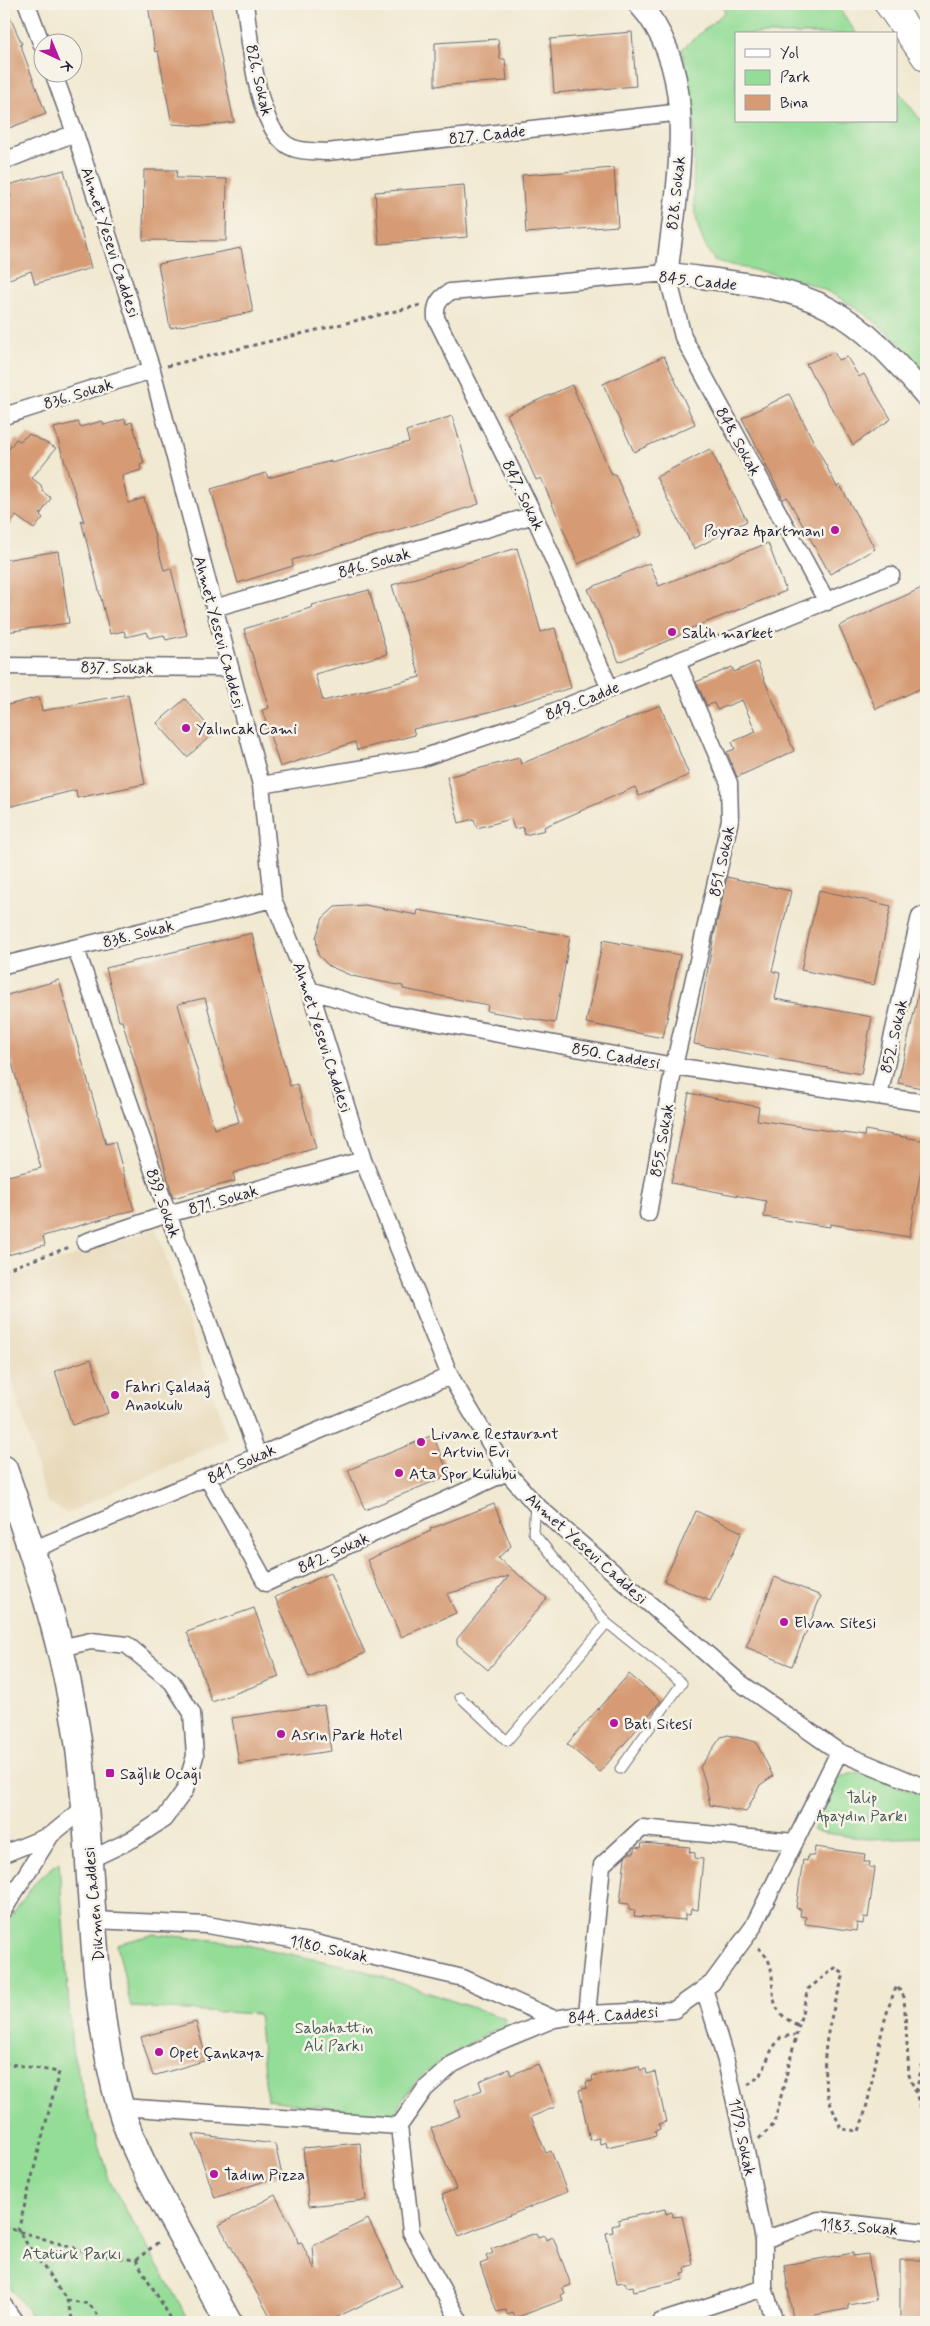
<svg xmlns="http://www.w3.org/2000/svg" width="930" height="2326" font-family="Mynerve,sans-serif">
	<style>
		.built { fill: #e8d9ba }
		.green { fill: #94dd97; stroke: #5b8069 }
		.building { fill: #d69b75; fill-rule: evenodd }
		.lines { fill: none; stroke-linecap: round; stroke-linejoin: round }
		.service-casing { stroke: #6a6870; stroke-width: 11 }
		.minor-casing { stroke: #6a6870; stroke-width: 19 }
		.tertiary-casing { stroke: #6a6870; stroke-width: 24 }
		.primary-casing { stroke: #6a6870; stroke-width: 29 }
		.trunk-casing { stroke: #6a6870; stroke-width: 30 }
		.path { stroke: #6a6870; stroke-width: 3; stroke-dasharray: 4 4; stroke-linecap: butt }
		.service { stroke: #fff; stroke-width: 9 }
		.minor { stroke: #fff; stroke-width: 16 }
		.tertiary { stroke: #fff; stroke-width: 21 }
		.primary { stroke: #fff; stroke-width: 26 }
		.trunk { stroke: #fff; stroke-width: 28 }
		.poi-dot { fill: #b5179e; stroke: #f7f3e8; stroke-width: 2 }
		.labels { text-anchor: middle; stroke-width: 5; stroke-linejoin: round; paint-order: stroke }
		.street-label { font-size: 16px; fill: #22223b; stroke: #f7f3e8 }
		.poi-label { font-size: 16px; fill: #22223b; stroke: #f7f3e8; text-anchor: start }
		.park-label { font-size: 16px; fill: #445a57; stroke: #f7f3e8 }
	</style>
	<rect width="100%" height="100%" fill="#f7f3e8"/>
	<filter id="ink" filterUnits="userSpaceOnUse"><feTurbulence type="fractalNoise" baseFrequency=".02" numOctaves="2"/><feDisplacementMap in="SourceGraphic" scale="10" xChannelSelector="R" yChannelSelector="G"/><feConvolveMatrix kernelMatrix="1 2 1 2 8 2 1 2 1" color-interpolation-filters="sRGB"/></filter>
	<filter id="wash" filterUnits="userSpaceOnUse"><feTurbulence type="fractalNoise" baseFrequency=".0096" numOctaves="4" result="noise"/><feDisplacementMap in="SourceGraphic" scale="20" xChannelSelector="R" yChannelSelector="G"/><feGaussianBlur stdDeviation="1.12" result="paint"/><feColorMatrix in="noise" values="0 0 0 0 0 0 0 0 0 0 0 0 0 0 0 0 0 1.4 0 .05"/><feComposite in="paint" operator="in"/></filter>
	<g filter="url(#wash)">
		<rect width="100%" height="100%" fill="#f1e9d2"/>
		<path class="built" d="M156 1229 228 1439 67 1513 47 1502 4 1351V1279Z"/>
		<path class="green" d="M721 4H836L857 34H736V121H896V88L926 127V374C897 336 855 301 810 284 778 273 745 270 714 260 686 221 695 178 694 133 693 104 688 77 682 49L725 12Z
			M858 1772 926 1796V1837L867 1839 813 1831 835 1778Z
			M59 1862 72 2050 96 2138 110 2182 190 2322H33L28 2310 4 2280V1927L36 1881Z
			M155 1934 232 1942 356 1968 506 2019 504 2029 494 2030C453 2053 414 2070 394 2116L267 2100 258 2014 131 2007 117 1944Z"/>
		<g id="blocks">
			<path class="building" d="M4 4 22 44H20L46 114 4 130Z
				M148 4H210L234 122 204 126 172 124 158 51 155 52Z
				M632 32 636 86 554 93 550 39Z
				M498 39 500 59H505L507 81 435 86V43Z
				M614 168 618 226 526 233 522 175Z
				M64 170 91 268 35 284 31 271 4 281V198L11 197 8 185Z
				M144 170H177L176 178 227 179 226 241 143 240Z
				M464 185 468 237 379 244 375 192Z
				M241 248 253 312 170 328 158 264Z
				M834 352 838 360 847 357 859 377 864 374 891 419 853 445 806 364Z
				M664 356 695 424 634 452 603 384Z
				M572 385 612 475 615 474 642 535 578 564 541 478 536 480 507 414Z
				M789 394 837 487 840 485 875 549 830 574 787 497 783 499 742 418Z
				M452 416 479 504 414 525 292 560 293 566 238 583 211 489 266 473 268 478 331 461V463L409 442 406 431Z
				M125 419 126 424 132 422 144 463 140 465 141 470 122 476 128 503 144 498 164 570 171 568 187 635 166 640 164 635 149 638 147 632 126 637 124 631 110 634 81 520 84 522 54 428 78 422 80 427 102 421 104 425Z
				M29 434 56 448 32 478 41 485 43 492 51 498 40 515 43 518 34 529 16 516 4 532V456L16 439 20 441Z
				M710 449 747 521 694 549 656 477Z
				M768 543 786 591 684 631 685 633 619 662 588 589 649 563 659 586Z
				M517 548 541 632 555 628 571 688 489 712 413 729 415 735 357 750 355 742 280 767 262 710 269 708 244 629 313 607 312 605 369 590 387 654 315 674 323 701 420 677 392 585Z
				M58 551 69 623 6 632 4 615V560Z
				M926 586V686L876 709 839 626Z
				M757 662 794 751 737 777 727 752 735 749 732 742 756 732 742 700 717 710 714 703 707 706 696 682 732 667 734 672Z
				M128 694 145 784 77 798 76 790 4 808V706L39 697 42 711Z
				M185 699 214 733 187 757 157 723Z
				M660 705 689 775 639 796 635 787 544 827 545 830 525 835 523 827 514 829 511 819 477 828 474 819 459 823 447 777 519 758 521 764Z
				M727 877 791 891 772 971 780 973 775 999 872 1017 861 1074 694 1044 714 936Z
				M819 890 891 906 874 985 801 970Z
				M365 905 417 915 418 910 570 936 555 1023 487 1011 488 1005 403 989V986L352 976 329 966 318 955 316 937 323 918 335 907Z
				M252 933 263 985 290 1086 297 1084 316 1148 233 1173 235 1181 173 1198 150 1112 122 1021H119L106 968ZM205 998 239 1122 214 1129 178 1004Z
				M603 940 680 955 663 1038 586 1023Z
				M59 980 106 1144 115 1142 134 1210 43 1236 45 1245 4 1256V1177L41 1168 4 1034V996Z
				M920 986H926V1089L898 1083Z
				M689 1093 759 1107 757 1120 864 1136 865 1130 926 1141 909 1237 830 1224V1227L764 1217 766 1201 671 1183Z
				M91 1359 108 1413 72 1425 55 1371Z
				M433 1435 449 1475 365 1510 348 1470Z
				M494 1504 511 1546 498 1558 547 1598 488 1670 457 1644V1639L509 1576 447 1594 456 1613 401 1637 367 1560 431 1531 430 1529Z
				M696 1511 742 1532 710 1601 664 1581Z
				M330 1573 365 1653 309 1678 275 1597Z
				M775 1577 821 1596 792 1666 746 1647Z
				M254 1608 279 1677 212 1702 187 1632Z
				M629 1674 661 1701 600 1772 567 1744Z
				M324 1705 331 1751 239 1764 232 1718Z
				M728 1735 756 1742 773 1776 760 1785 746 1812 710 1805 705 1781 700 1767 721 1737Z
				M642 1843 690 1847 689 1852 695 1853V1858L703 1859 698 1910 691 1909 690 1915 685 1914V1920L634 1916 635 1911 629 1910V1904L620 1903 625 1857 630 1853H634L636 1847 641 1848Z
				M815 1847 865 1854 864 1862H870L869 1867 875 1868 868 1918 864 1917 863 1924 857 1923 856 1931 805 1924 806 1917 800 1916 801 1909 796 1908 803 1860 807 1861 808 1855 814 1856Z
				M196 2022 207 2060 153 2076 141 2037Z
				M538 2064 555 2107 531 2117 546 2153 551 2151 567 2192 459 2236 442 2195 456 2189 431 2128 460 2116 454 2101 482 2090 479 2081 509 2069 511 2075Z
				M639 2066 640 2070 646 2069 647 2074 655 2072 666 2122 659 2124 660 2129 655 2131 656 2136 607 2147 606 2142 600 2144 599 2138 590 2140 579 2090 587 2088 586 2082 593 2081 592 2076Z
				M193 2134 275 2144 282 2175 215 2198Z
				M360 2143 366 2200 309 2206 303 2148Z
				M275 2195 295 2232 298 2243 301 2242 315 2270 313 2246 368 2219 401 2286 337 2317 339 2322H273L219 2225Z
				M665 2209 666 2214 672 2212 673 2217 682 2216 693 2265 685 2267 686 2273 682 2274 683 2280 634 2291 633 2286 627 2287 625 2282 617 2283 606 2233 613 2232 612 2226 619 2224 618 2220Z
				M536 2233 538 2237 544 2235 546 2240 553 2237 571 2285 563 2288 565 2293 561 2295 563 2300 515 2318 513 2313 507 2315 506 2310 497 2312 480 2264 488 2261 486 2256 493 2253 491 2249Z
				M853 2253V2256L868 2254 876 2300 848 2305V2309L793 2319 784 2265Z
				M900 2260H926V2322H900Z"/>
		</g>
	</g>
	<g filter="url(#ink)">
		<use href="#blocks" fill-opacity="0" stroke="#6a6870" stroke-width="1"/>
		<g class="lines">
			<defs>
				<path id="service" d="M535 1504 533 1532 607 1623 682 1683 620 1769
					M460 1697 507 1741 607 1623"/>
				<path id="minor" d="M27 4 42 45
					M245 4C250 38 256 135 293 148 303 152 316 151 327 152L682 112
					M53 72 75 133 152 370 261 785 273 899 310 990 363 1160 450 1376 507 1472 535 1504 739 1682 839 1752 926 1788
					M4 161 75 133
					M4 416 152 370
					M214 608 534 515
					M4 666 230 668
					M610 689 534 515 436 318C435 306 438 299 450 292L667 273 683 337 827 602
					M261 785 419 759 520 725 891 575
					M76 949 168 1214 258 1455
					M4 965 273 899
					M310 990 385 1013 674 1066 926 1103
					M879 1096 920 916
					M648 1214 674 1066 730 820 729 783 677 662
					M85 1242 168 1214 363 1160
					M208 1479 266 1583 507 1472
					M32 1550 450 1376
					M60 1648 91 1641 127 1645 172 1682 192 1713 195 1756 185 1790 164 1819 133 1839 89 1860
					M4 1854 51 1835 84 1808
					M4 1909 51 1835
					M93 1920 207 1925 315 1943 463 1978 554 2019
					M704 1988 726 2061 746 2152 764 2240V2288L775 2322
					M587 2014 602 1865 642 1828 795 1842
					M121 2107 399 2126
					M764 2240 819 2220 926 2232
					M4 2306 15 2322
					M460 2322 411 2232 399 2126 425 2089 453 2064 491 2045 554 2019 587 2014 674 2010 712 1983 753 1927 839 1752
					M660 2322 764 2288"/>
				<path id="tertiary" d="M639 4C703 73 676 188 667 273 721 281 782 283 830 309 869 330 898 364 926 396"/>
				<path id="primary" d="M4 1469C35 1558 65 1647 78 1741 95 1862 87 1988 120 2106 132 2148 154 2186 175 2224 193 2256 210 2289 228 2322"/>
				<path id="trunk" d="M889 4 926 57"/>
			</defs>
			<use href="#service" class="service-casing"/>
			<use href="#minor" class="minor-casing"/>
			<use href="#tertiary" class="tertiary-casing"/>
			<use href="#primary" class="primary-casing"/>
			<use href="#trunk" class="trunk-casing"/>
			<path class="path" d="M167 366 421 305
				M4 1270 70 1247
				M758 1948C788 1971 754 2007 798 2025
				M4 2063 59 2072 18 2231 67 2300 73 2322
				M748 2085 761 2075 772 2049 781 2037 795 2035
				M916 2092 926 2048
				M759 2139 774 2124 808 1989 835 1968 844 1974C832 2013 818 2054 828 2096 831 2107 837 2118 841 2129L859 2131C876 2084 876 2031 897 1986L904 1997 909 2075 926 2121
				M4 2227 98 2255 136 2260 173 2322
				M136 2260 161 2240
				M67 2300 89 2304 104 2322"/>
			<use href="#service" class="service"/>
			<use href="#minor" class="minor"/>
			<use href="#tertiary" class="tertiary"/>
			<use href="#primary" class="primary"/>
			<use href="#trunk" class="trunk"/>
		</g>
	</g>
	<g class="poi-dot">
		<circle cx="835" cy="530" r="5"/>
		<circle cx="672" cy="632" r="5"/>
		<circle cx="186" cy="728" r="5"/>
		<circle cx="115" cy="1395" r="5"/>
		<circle cx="421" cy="1442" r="5"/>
		<circle cx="399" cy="1473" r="5"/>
		<circle cx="784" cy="1622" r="5"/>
		<circle cx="614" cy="1723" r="5"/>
		<circle cx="281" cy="1734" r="5"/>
		<rect x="105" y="1768" width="10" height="10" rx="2.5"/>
		<circle cx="159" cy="2052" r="5"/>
		<circle cx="214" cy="2174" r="5"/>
	</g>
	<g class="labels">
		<g class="street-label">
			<text transform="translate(260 80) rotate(77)" y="6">826. Sokak</text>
			<text transform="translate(487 134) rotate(-6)" y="6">827. Cadde</text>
			<text transform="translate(675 193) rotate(-84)" y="6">828. Sokak</text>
			<text transform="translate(111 242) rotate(72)" y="6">Ahmet Yesevi Caddesi</text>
			<text transform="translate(698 280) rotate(6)" y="6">845. Cadde</text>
			<text transform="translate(78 393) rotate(-17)" y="6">836. Sokak</text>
			<text transform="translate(739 441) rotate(61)" y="6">848. Sokak</text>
			<text transform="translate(524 495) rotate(64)" y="6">847. Sokak</text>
			<text transform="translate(374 562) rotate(-16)" y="6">846. Sokak</text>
			<text transform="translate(220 632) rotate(75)" y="6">Ahmet Yesevi Caddesi</text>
			<text transform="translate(117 667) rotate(1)" y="6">837. Sokak</text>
			<text transform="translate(582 700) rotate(-22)" y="6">849. Cadde</text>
			<text transform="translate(721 861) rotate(-78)" y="6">851. Sokak</text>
			<text transform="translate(138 933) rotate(-14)" y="6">838. Sokak</text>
			<text transform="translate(893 1036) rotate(-77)" y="6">852. Sokak</text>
			<text transform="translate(323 1037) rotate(72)" y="6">Ahmet Yesevi Caddesi</text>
			<text transform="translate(616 1055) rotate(10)" y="6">850. Caddesi</text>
			<text transform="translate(661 1140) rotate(-80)" y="6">855. Sokak</text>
			<text transform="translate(223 1199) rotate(-16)" y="6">871. Sokak</text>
			<text transform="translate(164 1203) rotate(70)" y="6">839. Sokak</text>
			<text transform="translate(241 1463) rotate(-25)" y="6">841. Sokak</text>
			<text transform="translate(587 1548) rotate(42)" y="6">Ahmet Yesevi Caddesi</text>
			<text transform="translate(333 1552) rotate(-25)" y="6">842. Sokak</text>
			<text transform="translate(93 1904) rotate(-95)" y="6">Dikmen Caddesi</text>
			<text transform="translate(329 1948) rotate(12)" y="6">1180. Sokak</text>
			<text transform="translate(613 2014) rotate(-4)" y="6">844. Caddesi</text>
			<text transform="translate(743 2137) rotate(78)" y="6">1179. Sokak</text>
			<text transform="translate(859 2226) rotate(4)" y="6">1183. Sokak</text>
		</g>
		<g class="poi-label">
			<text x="825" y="536" text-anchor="end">Poyraz Apartmanı</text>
			<text x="682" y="638">Salih market</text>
			<text x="196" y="734">Yalıncak Cami</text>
			<text x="125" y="1392">Fahri Çaldağ<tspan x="125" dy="18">Anaokulu</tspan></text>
			<text x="431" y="1439">Livane Restaurant<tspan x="431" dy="18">- Artvin Evi</tspan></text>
			<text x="409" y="1479">Ata Spor Kulübü</text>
			<text x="794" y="1628">Elvan Sitesi</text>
			<text x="624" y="1729">Batı Sitesi</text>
			<text x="291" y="1740">Asrın Park Hotel</text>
			<text x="120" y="1779">Sağlık Ocağı</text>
			<text x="169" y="2058">Opet Çankaya</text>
			<text x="224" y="2180">Tadım Pizza</text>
		</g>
		<g class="park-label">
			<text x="862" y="1803">Talip<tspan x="862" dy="18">Apaydın Parkı</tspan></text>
			<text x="334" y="2033">Sabahattin<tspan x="334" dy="18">Ali Parkı</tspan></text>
			<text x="72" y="2259">Atatürk Parkı</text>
		</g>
	</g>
	<rect width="930" height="2326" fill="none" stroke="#f7f3e8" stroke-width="20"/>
	<rect x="735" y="32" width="162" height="90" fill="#f7f3e8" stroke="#a29fa3"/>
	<rect x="745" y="49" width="25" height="8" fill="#ffffff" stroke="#a29fa3"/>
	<text x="780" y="58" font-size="15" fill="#22223b">Yol</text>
	<rect x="745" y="70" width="25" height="15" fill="#94dd97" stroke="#a29fa3"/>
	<text x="780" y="82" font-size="15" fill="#22223b">Park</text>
	<rect x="745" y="95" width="25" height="15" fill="#d69b75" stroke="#a29fa3"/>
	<text x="780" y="108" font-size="15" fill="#22223b">Bina</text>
	<g transform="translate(58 58) rotate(136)"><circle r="24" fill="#f7f3e8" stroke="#a29fa3"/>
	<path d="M0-4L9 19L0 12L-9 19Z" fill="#b5179e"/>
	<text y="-8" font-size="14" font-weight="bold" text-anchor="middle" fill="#22223b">K</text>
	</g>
</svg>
